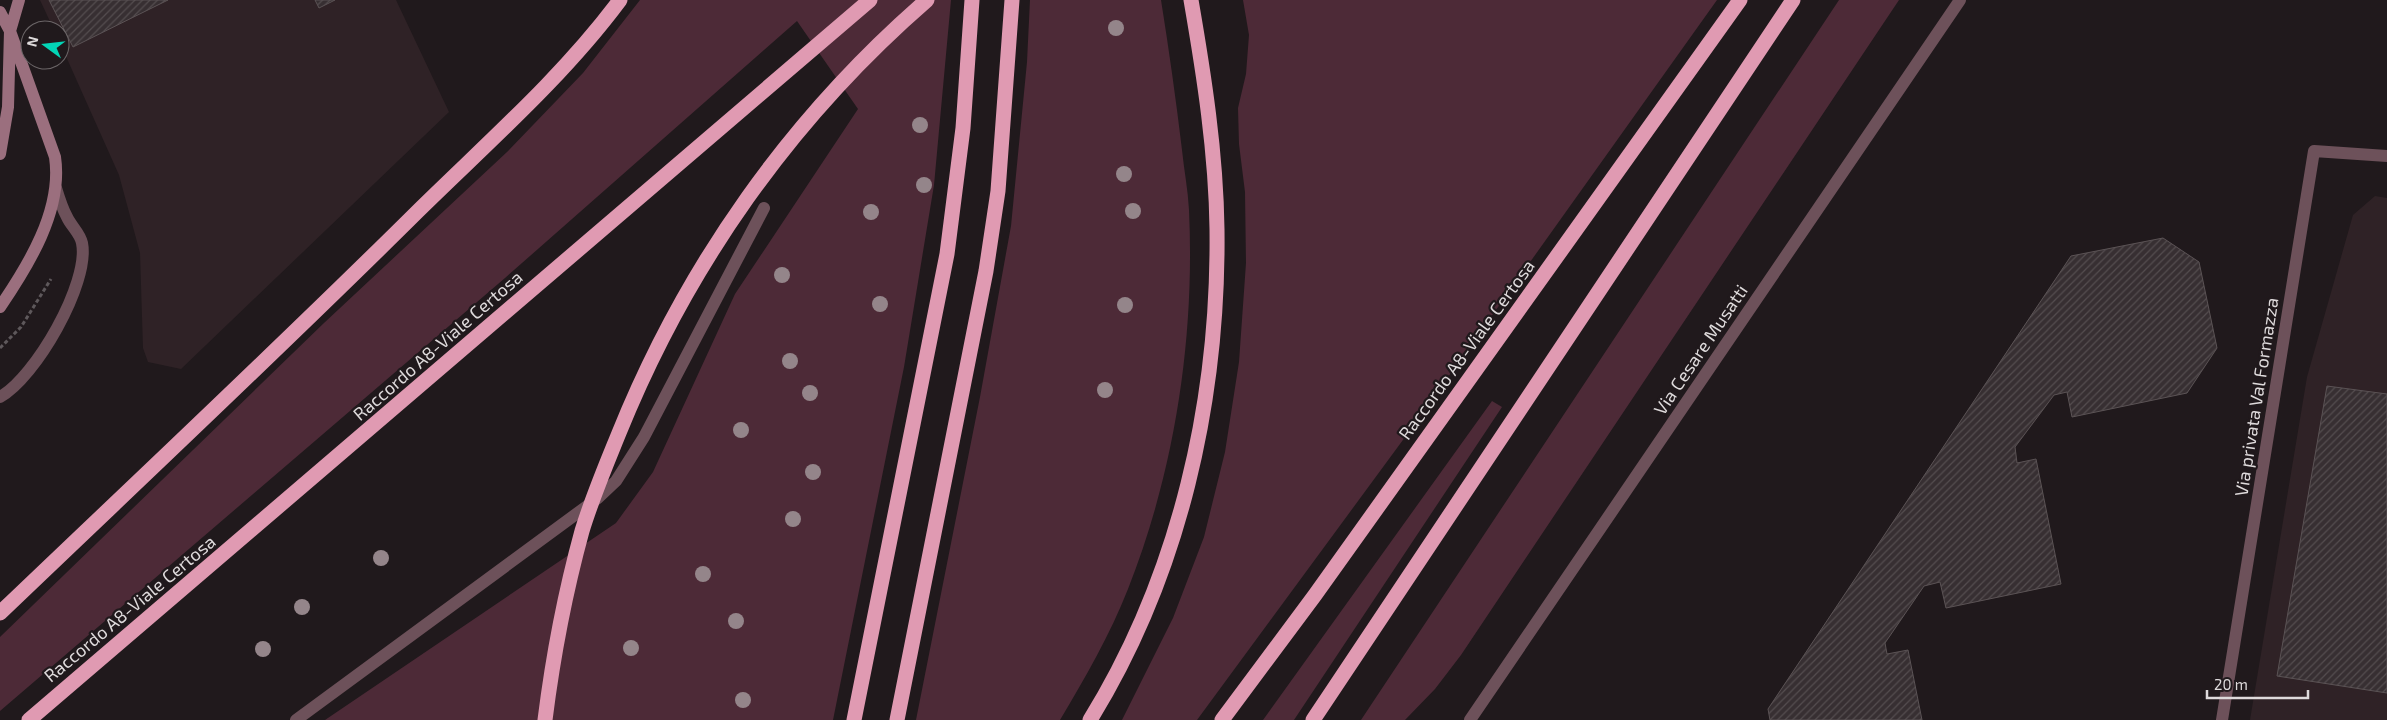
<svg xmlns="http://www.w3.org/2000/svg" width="2387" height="720" font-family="'Exo 2',sans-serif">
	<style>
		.built { fill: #2f2226 }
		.green { fill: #4d2a37 }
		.building { fill: url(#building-hatch); stroke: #5b5355 }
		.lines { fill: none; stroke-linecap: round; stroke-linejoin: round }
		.path { stroke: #5e585b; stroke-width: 3; stroke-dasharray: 4 2.5; stroke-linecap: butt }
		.service { stroke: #6d515a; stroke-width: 12 }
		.minor { stroke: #6d515a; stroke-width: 12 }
		.secondary { stroke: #9b6f7e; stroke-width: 12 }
		.motorway { stroke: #e09ab2; stroke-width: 15 }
		.motorway-bridge { stroke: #e09ab2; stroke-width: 15 }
		.tree { fill: #94858a }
		.labels { text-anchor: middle; stroke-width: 4.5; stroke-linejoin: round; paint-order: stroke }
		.street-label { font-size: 18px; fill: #dedadb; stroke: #20191c }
	</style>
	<defs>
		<pattern id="building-hatch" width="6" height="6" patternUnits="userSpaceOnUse" patternTransform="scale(1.25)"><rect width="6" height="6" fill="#372f32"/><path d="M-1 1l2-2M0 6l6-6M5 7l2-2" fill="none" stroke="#544d4f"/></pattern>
	</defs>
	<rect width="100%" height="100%" fill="#20191c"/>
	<path class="built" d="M40 0H396L449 112 181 369 148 362 143 348 140 253 119 175 60 43V30H54Z
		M2375 196 2387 198V720H2250L2307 377 2353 215Z"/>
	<path class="green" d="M640 0H951L934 185 904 367 833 720H325L616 523 653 472 735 294 858 109 797 21 505 278 0 711V637L324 323 507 152 583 73Z
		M1030 0H1161C1169 50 1176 100 1182 150 1184 170 1188 190 1189 210 1195 338 1175 470 1128 589 1110 635 1085 678 1060 720H916L980 397 1011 226 1027 62Z
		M1243 0H1717L1411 429 1197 720H1122L1173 618 1204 537 1225 452 1239 362 1246 263 1245 192 1239 144 1238 108 1246 74 1249 35Z
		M1839 0H1899L1461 655 1435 689 1405 720H1361Z
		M1492 401 1502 407 1294 720H1263Z"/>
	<path class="building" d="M49 0H168L73 47Z
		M315 0H335L319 8Z
		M2163 238 2199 262 2217 348 2187 393 2072 417 2067 392 2054 395 2015 447 2017 463 2036 459 2061 584 1946 608 1940 582 1924 586 1885 643 1887 654 1908 650 1922 720H1770L1768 709 2071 256Z
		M2327 386 2387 394V693L2277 676Z"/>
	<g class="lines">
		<path class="path" d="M0 348 21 327 51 279"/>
		<path class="service" d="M0 397C35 378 90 283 82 243 80 233 71 226 67 217 62 208 59 198 56 188
			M296 720 598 498 616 481 644 437 764 208"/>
		<path class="minor" d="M1470 720 1960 0
			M2222 720 2314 151 2387 156"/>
		<path class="secondary" d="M0 12 10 31 55 157C63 210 28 266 0 307
			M0 154 8 107 10 31 19 0"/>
		<path class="motorway" d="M0 613C139 480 280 348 417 212 486 144 562 78 620 0
			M29 720 870 0
			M854 720 947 254 963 128 972 0
			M897 720 986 271 998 191 1012 0
			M1090 720C1180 574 1219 400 1217 229 1216 152 1204 75 1191 0
			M1222 720 1315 595 1740 0
			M1313 720 1793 0"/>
		<path class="motorway-bridge" d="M545 720C553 656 565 593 582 531 592 498 606 465 619 433 687 265 791 118 927 0"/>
	</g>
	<g class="tree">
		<circle cx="1116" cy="28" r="8"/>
		<circle cx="920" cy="125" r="8"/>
		<circle cx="1124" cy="174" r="8"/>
		<circle cx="924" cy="185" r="8"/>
		<circle cx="1133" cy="211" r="8"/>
		<circle cx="871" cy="212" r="8"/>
		<circle cx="782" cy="275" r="8"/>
		<circle cx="880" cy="304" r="8"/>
		<circle cx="1125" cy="305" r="8"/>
		<circle cx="790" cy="361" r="8"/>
		<circle cx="1105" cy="390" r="8"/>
		<circle cx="810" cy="393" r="8"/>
		<circle cx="741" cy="430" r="8"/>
		<circle cx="813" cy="472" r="8"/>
		<circle cx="793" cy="519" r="8"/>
		<circle cx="381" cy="558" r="8"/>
		<circle cx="703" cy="574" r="8"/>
		<circle cx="302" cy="607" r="8"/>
		<circle cx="736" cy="621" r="8"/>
		<circle cx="631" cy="648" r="8"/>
		<circle cx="263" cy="649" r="8"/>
		<circle cx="743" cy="700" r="8"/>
	</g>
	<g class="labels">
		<g class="street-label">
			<text transform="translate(438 346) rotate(-41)" y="6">Raccordo A8-Viale Certosa</text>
			<text transform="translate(1467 350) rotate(-54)" y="6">Raccordo A8-Viale Certosa</text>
			<text transform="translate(1701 350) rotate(-56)" y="6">Via Cesare Musatti</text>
			<text transform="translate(2257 397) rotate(-81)" y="6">Via privata Val Formazza</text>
			<text transform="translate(130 609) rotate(-40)" y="6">Raccordo A8-Viale Certosa</text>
		</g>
	</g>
	<g transform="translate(45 45) rotate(285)"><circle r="24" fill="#20191c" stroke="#6c6668"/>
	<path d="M0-4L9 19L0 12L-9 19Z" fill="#03d5b6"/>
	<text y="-8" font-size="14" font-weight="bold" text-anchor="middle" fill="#dedadb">N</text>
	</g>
	<path d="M2207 690v8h101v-8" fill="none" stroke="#dedadb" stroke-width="2.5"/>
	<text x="2214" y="690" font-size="15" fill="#dedadb" stroke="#20191c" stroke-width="4" paint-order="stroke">20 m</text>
</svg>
